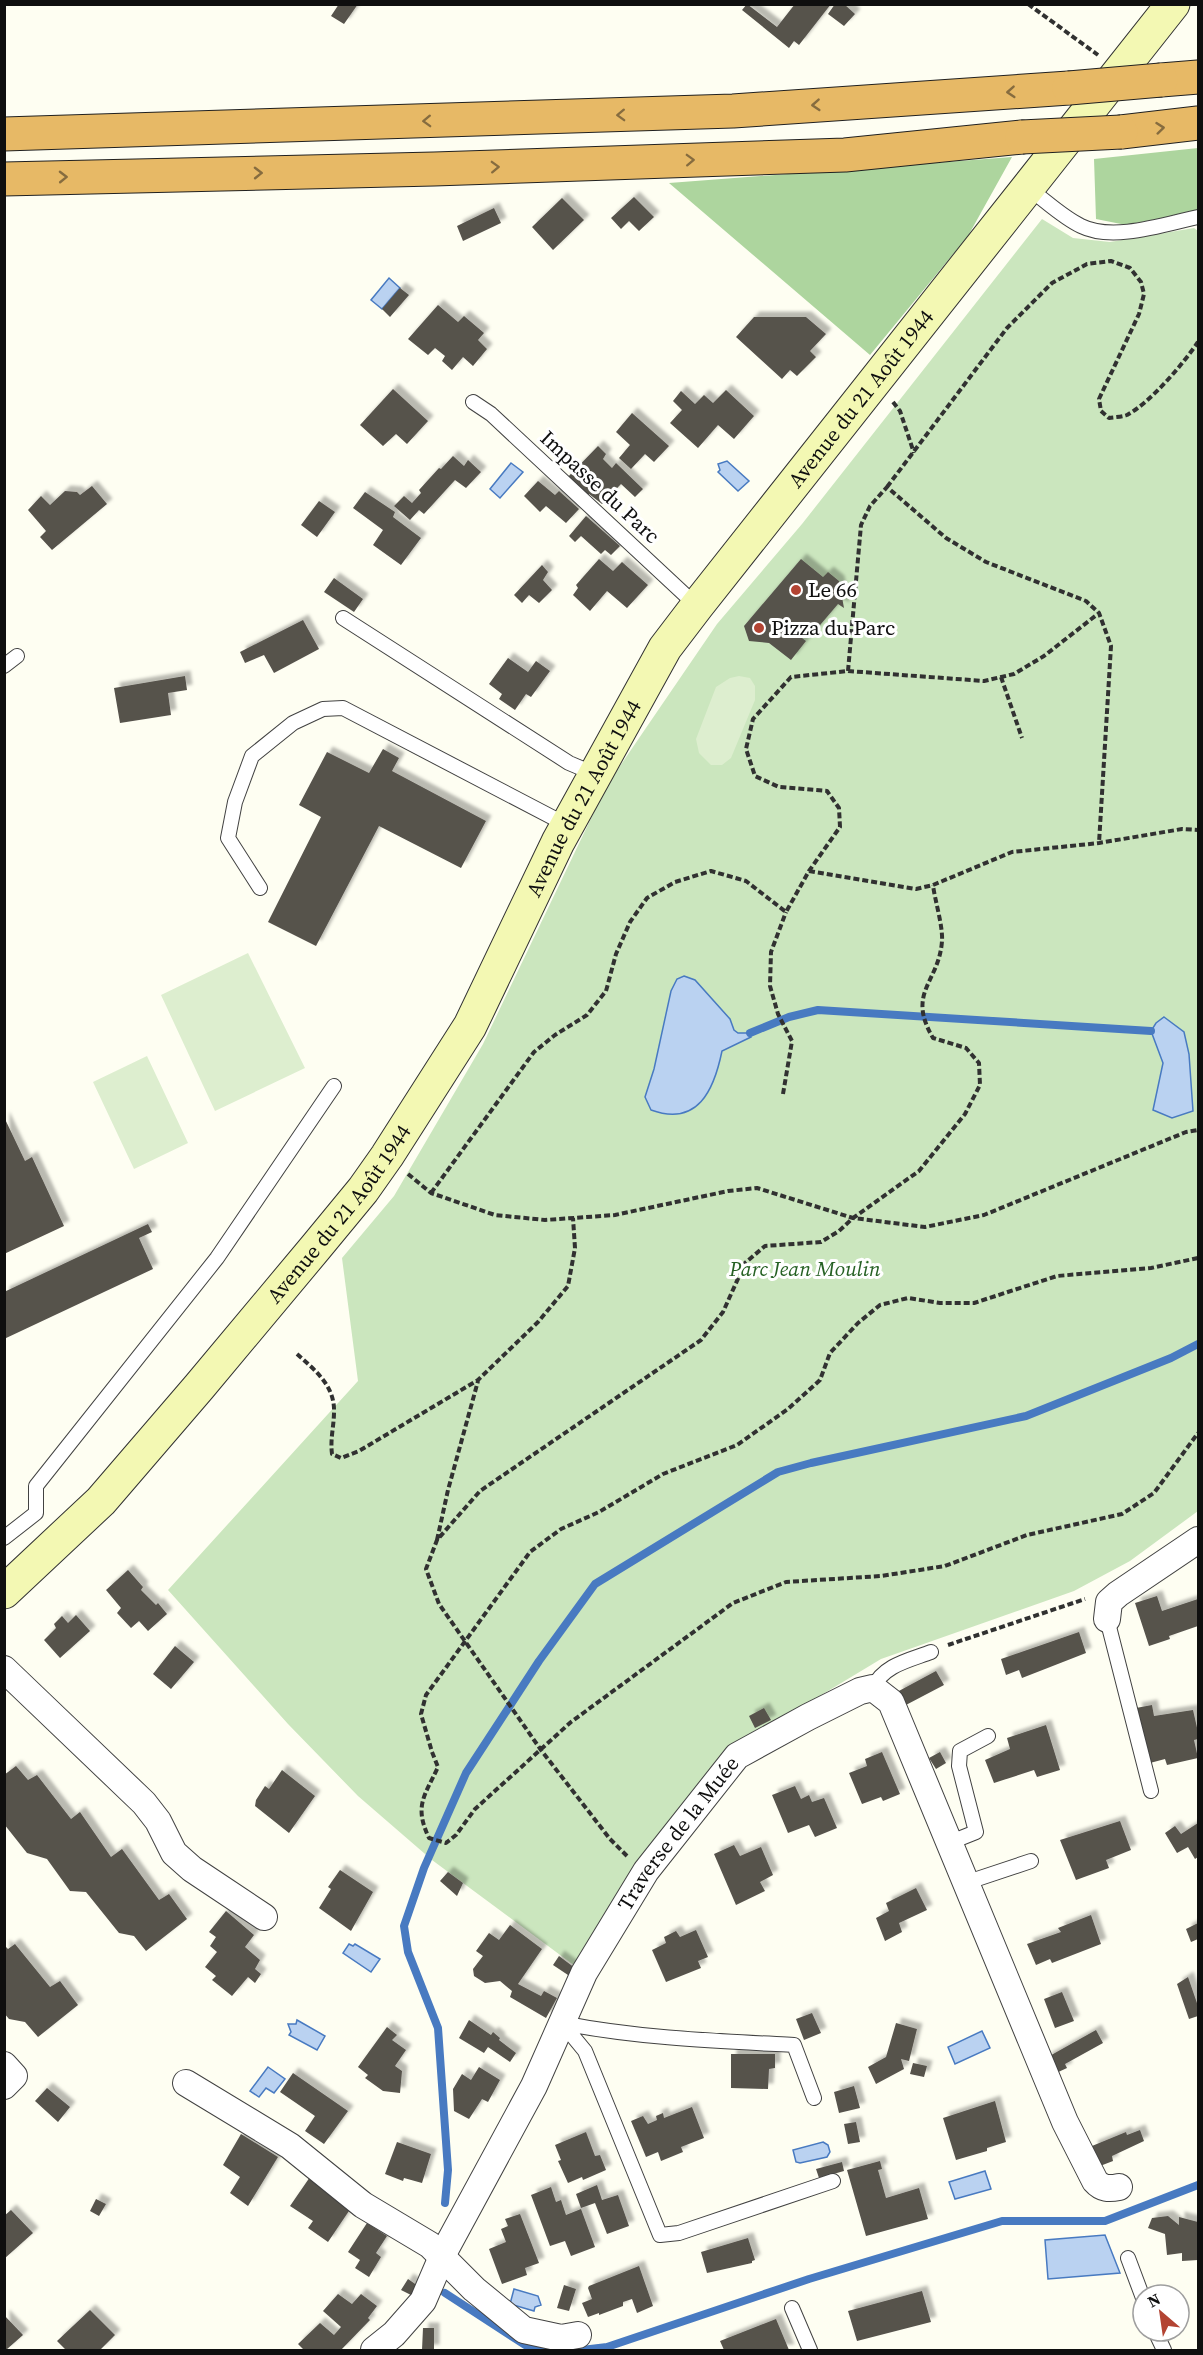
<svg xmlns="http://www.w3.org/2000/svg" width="1203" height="2355" font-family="'Source Serif 4',serif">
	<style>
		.green { fill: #cbe6be }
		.forest { fill: #add59e }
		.pitch { fill: #ddeecf }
		.water { fill: #bad2f1; stroke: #487ac1; stroke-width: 1.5 }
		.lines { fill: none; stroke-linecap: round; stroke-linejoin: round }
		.stream { stroke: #487ac1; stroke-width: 8 }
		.building { fill: #56524c; filter: url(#shadow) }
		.service-casing { stroke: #424242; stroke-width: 16 }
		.minor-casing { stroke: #424242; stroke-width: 28 }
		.secondary-casing { stroke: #313131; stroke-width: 35 }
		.motorway-casing { stroke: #202020; stroke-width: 35 }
		.path { stroke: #313131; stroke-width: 4; stroke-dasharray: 6 3; stroke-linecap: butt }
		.service { stroke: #fff; stroke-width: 14 }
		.minor { stroke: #fff; stroke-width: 26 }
		.secondary { stroke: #f3f8b3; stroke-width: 33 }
		.motorway { stroke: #e7b966; stroke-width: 33 }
		.motorway-bridge-casing { stroke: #202020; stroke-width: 35; stroke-linecap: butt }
		.motorway-bridge { stroke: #e7b966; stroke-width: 33 }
		.oneway { stroke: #866c3f }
		.poi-dot { fill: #b34433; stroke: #fff; stroke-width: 2 }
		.labels { text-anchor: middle; stroke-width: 6; stroke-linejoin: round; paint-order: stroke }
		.street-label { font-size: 21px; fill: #0f0f0f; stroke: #fff }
		.poi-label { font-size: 21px; fill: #0f0f0f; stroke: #fff; text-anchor: start }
		.park-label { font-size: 21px; font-style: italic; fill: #266124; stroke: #fff }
	</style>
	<defs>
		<filter id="shadow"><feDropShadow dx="5.5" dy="-5.5" stdDeviation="1.5" flood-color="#0004"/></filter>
	</defs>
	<rect width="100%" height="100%" fill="#fefef2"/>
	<path class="green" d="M1042 219 1073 238 1110 242 1194 228 1198 231V1511L1130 1561 1074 1591 881 1659 727 1752 579 1969 432 1860 358 1796 288 1724 168 1590 358 1381 342 1258 394 1196 483 1044 607 785 717 624 802 524Z"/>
	<path class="forest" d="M1198 148V211L1126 225 1096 219 1094 159Z
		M1012 157 968 236 870 355 669 183Z"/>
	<path class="pitch" d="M739 676 750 678 755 686V700L731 758 722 765H711L699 753 696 739 716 687 730 678Z
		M248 953 305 1068 215 1111 161 995Z
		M147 1056 188 1143 134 1169 93 1082Z"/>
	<path class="water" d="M389 278 400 288 382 309 371 300Z
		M727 461 749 481 738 491 718 472 720 470 718 464Z
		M511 463 523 472 500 498 490 489Z
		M684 976 695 980 730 1019 734 1030 738 1033H750L751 1037 722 1051C714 1090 698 1127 651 1110L645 1097 654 1069 671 991 677 979Z
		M1164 1017 1184 1032 1189 1054 1193 1111 1172 1118 1153 1110 1163 1063 1151 1031 1156 1023Z
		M349 1944 353 1946 355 1944 380 1959 371 1972 343 1953Z
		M297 2020 325 2036 317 2050 289 2035 291 2032 288 2024H296Z
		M982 2031 990 2048 955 2064 948 2047Z
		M268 2067 285 2079 274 2093 266 2088 259 2097 250 2091Z
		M823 2142 828 2145 830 2152 827 2157 800 2163 796 2162 793 2150Z
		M985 2171 991 2189 955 2199 949 2182Z
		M1105 2235 1120 2273 1048 2279 1045 2240Z
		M514 2289 538 2296 541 2305 535 2307 534 2311 510 2304Z"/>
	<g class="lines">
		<path class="stream" d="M750 1033 789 1017 818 1010 1151 1031
			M445 2203 448 2170 438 2028 408 1952 404 1926 424 1868 466 1773 539 1661 595 1584 778 1472 811 1463 1026 1416 1171 1358 1198 1344
			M445 2293 525 2345 561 2350
			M582 2350 607 2347 809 2279 1002 2221H1105L1198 2185"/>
	</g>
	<path class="building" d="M339 4H358L344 24 331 16Z
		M747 4 777 27 795 4H831L799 45 794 41 789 48 742 10Z
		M835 4H844L855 14 844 26 828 14Z
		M634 197 654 217 639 231 629 221 621 229 611 218Z
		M562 198 584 220 553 250 532 227Z
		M494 208 501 223 463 241 457 226Z
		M400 288 409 295 390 317 382 309Z
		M438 305 458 322 464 316 484 333 478 340 487 349 473 366 463 357 452 370 442 361 445 356 435 348 428 355 408 339Z
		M754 317H806L826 334 810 351 816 357 797 376 790 370 782 379 736 337Z
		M393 389 428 421 407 444 396 434 383 446 360 425Z
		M726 390 754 416 734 439 718 425 698 448 670 423 682 410 673 401 681 391 695 404 704 395 713 403Z
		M632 413 669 446 654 462 645 454 631 469 619 458 630 445 616 432Z
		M598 446 606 454 603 459 612 468 616 463 643 489 635 497 621 484 602 504 589 494 585 499 565 480Z
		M453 456 464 466 468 460 481 472 466 488 455 480 424 514 419 510 410 520 394 506 404 496 412 503 421 493 419 490 439 468 441 469Z
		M538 481 555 495 559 491 579 509 566 523 546 506 540 512 524 496Z
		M92 486 107 504 52 550 40 537 46 531 28 510 41 496 50 505 65 491 77 492 80 495Z
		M365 492 395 512 393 517 421 538 401 565 373 545 383 530 353 508Z
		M319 501 335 512 317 537 301 525Z
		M586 516 620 546 611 555 605 550 601 554 581 536 575 542 569 536Z
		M599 559 613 571 622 562 648 585 627 608 607 591 590 611 573 595 578 588 576 585Z
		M801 559 823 577 828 572 839 581 844 608 838 604 809 638 788 621 785 625 806 641 791 660 769 643 749 641 744 626Z
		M542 565 548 572 543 580 552 590 539 603 529 595 522 603 514 595Z
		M334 578 363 599 354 612 324 592Z
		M303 620 319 649 274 673 264 655 245 663 240 652Z
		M508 658 528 672 536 661 550 671 531 697 526 694 515 710 499 699 502 694 489 684Z
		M185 676 187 690 168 693 171 715 120 723 114 688Z
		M383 749 399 758 392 771 486 821 461 868 379 826 316 946 268 922 321 817 299 805 327 752 369 773Z
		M4 1117 25 1161 32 1157 64 1226 4 1254Z
		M148 1224 152 1232 139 1238 153 1269 4 1339V1292Z
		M128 1570 143 1587 141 1590 156 1605 158 1603 167 1614 148 1631 139 1621 131 1628 117 1613 121 1608 106 1590Z
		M1157 1596 1162 1611 1198 1599V1626L1169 1636 1170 1639 1149 1646 1135 1603Z
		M76 1615 90 1631 60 1658 44 1640 56 1628 54 1624 62 1616 68 1623Z
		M1079 1632 1086 1653 1022 1678 1019 1670 1006 1675 1001 1659Z
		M175 1646 194 1662 171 1689 153 1674Z
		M936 1671 944 1685 904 1706 897 1692Z
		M1152 1705 1154 1716 1193 1710 1198 1732V1739L1194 1740 1198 1758 1167 1765 1165 1759 1150 1763 1136 1708Z
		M764 1708 771 1720 755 1728 749 1716Z
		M1046 1725 1060 1770 1037 1777 1034 1770 994 1783 985 1760 1010 1749 1007 1738Z
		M882 1752 900 1794 883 1801 881 1797 862 1804 849 1773 867 1766 865 1759Z
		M940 1752 946 1763 936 1769 929 1758Z
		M16 1766 28 1780 37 1775 71 1819 80 1812 111 1857 122 1849 159 1900 169 1894 187 1919 146 1951 134 1936 119 1933 86 1892 70 1891 47 1859 27 1853 4 1824V1775Z
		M282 1770 315 1796 289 1833 255 1806 256 1800 265 1786 269 1789Z
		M795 1786 801 1799 809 1795 812 1802 824 1798 837 1828 815 1837 809 1825 788 1833 772 1795Z
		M1120 1821 1131 1850 1106 1860 1109 1868 1076 1880 1060 1840Z
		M1198 1823V1857L1195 1859 1188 1847 1177 1853 1165 1833 1175 1826 1181 1834Z
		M734 1845 740 1856 761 1847 773 1875 760 1882 765 1891 736 1905 714 1854Z
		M340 1870 373 1892 351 1931 319 1908 331 1889 328 1887Z
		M448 1872 463 1883 457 1896 440 1881Z
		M916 1888 927 1910 899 1923 902 1932 885 1941 876 1918 889 1911 886 1903Z
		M226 1911 254 1935 245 1947 260 1960 255 1969 261 1974 255 1983 248 1977 232 1996 212 1980 216 1976 205 1967 217 1952 210 1946 216 1937 209 1932Z
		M1091 1915 1101 1944 1052 1963 1050 1959 1036 1965 1027 1944 1061 1932 1058 1928Z
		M1198 1923V1939L1191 1942 1186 1929Z
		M510 1925 542 1949 518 1984 541 1996 544 1991 557 1998 546 2018 510 1997 512 1991 500 1981 485 1983 474 1976 473 1969 483 1956 476 1951 489 1933 499 1940Z
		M696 1930 708 1957 698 1961 701 1968 666 1982 652 1950 666 1943 664 1937 676 1931 680 1937Z
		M15 1944 50 1987 60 1981 78 2005 38 2037 25 2022 9 2019 4 2013V1945L8 1949Z
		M559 1956 579 1971 574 1979 553 1965Z
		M1188 1977 1198 2006V2016L1189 2019 1177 1984Z
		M1062 1992 1074 2021 1055 2028 1044 1999Z
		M812 2013 821 2033 804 2040 796 2019Z
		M469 2020 491 2035 493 2032 500 2038 499 2040 516 2053 510 2062 488 2047 484 2053 459 2038Z
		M896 2023 917 2029 909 2061 901 2059 904 2069 876 2084 868 2067 886 2057Z
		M387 2027 397 2035 392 2040 406 2050 395 2066 402 2071 400 2093 383 2091 365 2078 368 2075 358 2067Z
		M1096 2030 1103 2043 1065 2064 1067 2068 1054 2074 1046 2058Z
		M731 2054H775V2068L769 2069 768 2089 731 2088Z
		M913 2063 927 2066 924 2077 910 2074Z
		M479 2067 500 2080 488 2102 482 2099 469 2119 454 2111 453 2089 462 2074 471 2080Z
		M293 2073 348 2111 324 2144 305 2131 315 2116 280 2092Z
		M854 2086 860 2108 839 2113 834 2092Z
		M47 2088 70 2107 58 2122 35 2101Z
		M995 2101 1006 2142 987 2148V2151L956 2160 943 2118Z
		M692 2107 704 2138 681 2147 683 2152 661 2161 658 2152 646 2157 631 2121 643 2116 648 2124 657 2120 656 2116 663 2113 664 2118Z
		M856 2122 860 2142 848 2144 844 2124Z
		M1140 2130 1144 2141 1112 2156 1113 2161 1100 2166 1092 2146 1126 2132 1127 2135Z
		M586 2132 595 2156 600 2155 606 2170 583 2180 582 2177 568 2183 558 2161 561 2160 555 2145Z
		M241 2134 278 2157 248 2206 230 2193 240 2177 223 2165Z
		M397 2142 431 2154 422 2183 404 2178 403 2181 385 2174Z
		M880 2161 882 2169 878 2170 886 2198 919 2188 928 2219 866 2236 847 2170Z
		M842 2162 844 2171 819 2178 816 2169Z
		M310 2177 353 2205 328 2242 308 2228 313 2221 290 2206Z
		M597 2185 602 2200 618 2195 629 2226 607 2234 595 2203 581 2208 576 2194Z
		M551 2187 556 2202 561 2200 566 2215 581 2209 595 2247 571 2256 565 2241 550 2246 531 2195Z
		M96 2199 106 2204 99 2216 90 2211Z
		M11 2210 33 2233 4 2259V2216Z
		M520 2214 539 2263 525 2268 527 2275 502 2284 489 2249 506 2242 501 2229 508 2226 505 2219Z
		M1168 2216 1179 2225V2217L1198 2222V2260L1182 2261V2253L1167 2255 1165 2234 1148 2228 1152 2218Z
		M367 2223 387 2236 376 2253 381 2257 369 2277 355 2268 360 2260 348 2252Z
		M748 2238 755 2260 752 2261V2263L707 2273 701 2252Z
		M639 2266 653 2306 637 2313 632 2299 623 2302V2306L599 2315V2313L588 2317 582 2303 592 2299 588 2288 589 2286Z
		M408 2279 418 2286 411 2295 401 2290Z
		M564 2285 576 2289 569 2311 557 2308Z
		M922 2291 931 2322 857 2341 848 2311Z
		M338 2294 352 2304 361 2294 377 2306 368 2318 370 2320 341 2350H304L298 2344 320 2323 334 2335 341 2327 323 2311Z
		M90 2310 115 2335 100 2350H66L57 2341Z
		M4 2315 23 2335 6 2350H4Z
		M776 2319 789 2350H724L720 2341Z
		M423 2328H434V2350H422Z"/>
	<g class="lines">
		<defs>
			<path id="service" d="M1028 188C1045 200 1062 217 1081 226 1113 242 1165 224 1198 217
				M473 402 491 414 697 606
				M343 618 569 763 595 774
				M4 666 17 656
				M260 888 228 838 235 802 252 756 293 723 323 709 343 708 567 825
				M4 1538 36 1513V1486L217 1258 334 1086
				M1107 1619 1151 1791
				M873 1688C883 1665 910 1660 931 1652
				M947 1840 961 1838 976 1832 959 1766 960 1751 988 1736
				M965 1883 1031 1861
				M562 2023 585 2051 660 2235 679 2233 833 2181
				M562 2023C638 2038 716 2041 794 2045L814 2098
				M1128 2258 1143 2298
				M792 2308 810 2350
				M1155 2331 1164 2350"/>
			<g id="minor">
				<path d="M1107 1619 1109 1602 1118 1594 1198 1540"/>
				<path d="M4 1669 144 1803 158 1821 174 1853 192 1869 264 1917"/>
				<path d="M4 2065 14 2076 4 2086"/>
				<path d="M186 2083 290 2146 363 2205 430 2245 474 2289 524 2330 561 2338 578 2335"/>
				<path id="s1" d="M374 2350 394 2334 423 2301 444 2252 534 2086 584 1973 646 1871 737 1756 808 1717 860 1691 873 1688 891 1702 1065 2122 1095 2181C1102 2189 1109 2189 1119 2187"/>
			</g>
			<g id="secondary">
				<path id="s2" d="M4 1592 101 1501 199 1387 316 1247 363 1190 387 1156 470 1026 558 842 665 648 697 606 1173 4"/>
			</g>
			<path id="motorway" d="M1161 80 1198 77
				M1121 132 1198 123
				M4 134 733 111 1069 88
				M4 179 434 169 845 155 1022 137"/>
		</defs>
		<use href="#service" class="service-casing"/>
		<use href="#minor" class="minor-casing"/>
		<use href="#secondary" class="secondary-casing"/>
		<use href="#motorway" class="motorway-casing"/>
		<path class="path" d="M1028 4 1098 55
			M893 402 900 411 914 453
			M887 487 1007 328 1052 283 1087 264 1111 261 1130 268 1141 282 1144 294 1139 314 1099 399 1101 411 1109 418C1115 417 1122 417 1127 415 1151 402 1183 364 1198 342
			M848 671 861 525 870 506 887 487 946 538 986 562 1086 601 1099 613 1111 646 1099 843
			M1001 677 1022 738
			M809 871 916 889 933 885 1012 852 1099 843 1182 829 1198 830
			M783 1094 792 1041 778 1014 770 986 771 952 786 912
			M408 1174 431 1193 495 1215 545 1220 615 1215 728 1191 757 1188 853 1218 925 1227 984 1215 1186 1132 1198 1130
			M431 1193 534 1052 555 1035 587 1015 606 991 616 954 630 922 647 898 675 882 711 871 746 881 786 912 809 871 840 827 839 808 827 791 779 787 755 776 746 749 753 719 791 677 848 671 984 681 1014 674 1044 656 1099 613
			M1198 1258 1151 1268 1057 1276 974 1303H940L908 1298 880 1305 858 1323 830 1353 820 1380 788 1409 737 1445 663 1474 599 1512 561 1529 530 1552 426 1695 421 1714 432 1752 438 1767C424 1797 414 1806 429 1838L446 1843 456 1835 475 1809 571 1722 733 1603 786 1582 881 1576 945 1566 1027 1535 1122 1514 1154 1493 1198 1433
			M297 1354C315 1370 335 1386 334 1412 334 1426 330 1439 332 1454L341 1458 359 1451 478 1380 538 1322 568 1286 575 1248 573 1218
			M437 1540 448 1490 478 1381
			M948 1645 1085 1599
			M627 1856 610 1839 541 1750 439 1604 426 1569 437 1540 480 1491 701 1340 723 1312 745 1263 765 1246 821 1242 839 1231 853 1218 919 1171 965 1114 980 1085 979 1063 966 1048 933 1038C906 992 939 983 942 941 943 926 935 901 933 885"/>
		<use href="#service" class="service"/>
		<use href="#minor" class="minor"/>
		<use href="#secondary" class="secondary"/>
		<use href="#motorway" class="motorway"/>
		<defs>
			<path id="motorway-bridge" d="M1069 88 1161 80
				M1022 137 1121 132"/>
		</defs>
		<use href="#motorway-bridge" class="motorway-bridge-casing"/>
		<use href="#motorway-bridge" class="motorway-bridge"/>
	</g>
	<defs><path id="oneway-chevron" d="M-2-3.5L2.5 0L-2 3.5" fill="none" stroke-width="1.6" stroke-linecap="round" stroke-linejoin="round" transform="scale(1.5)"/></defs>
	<g class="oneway">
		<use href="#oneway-chevron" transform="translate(1011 92) rotate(176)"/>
		<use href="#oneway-chevron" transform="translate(816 105) rotate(176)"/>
		<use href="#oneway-chevron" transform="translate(621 115) rotate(178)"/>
		<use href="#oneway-chevron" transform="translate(427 121) rotate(178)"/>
		<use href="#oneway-chevron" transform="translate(1160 128) rotate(-6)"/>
		<use href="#oneway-chevron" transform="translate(690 160) rotate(-2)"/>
		<use href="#oneway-chevron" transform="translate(495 167) rotate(-2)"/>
		<use href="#oneway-chevron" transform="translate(258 173) rotate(-1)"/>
		<use href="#oneway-chevron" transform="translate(63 177) rotate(-1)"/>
	</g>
	<g class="poi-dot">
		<circle cx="796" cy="590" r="6"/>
		<circle cx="759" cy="628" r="6"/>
	</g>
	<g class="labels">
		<g class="street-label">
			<text dy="7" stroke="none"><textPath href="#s2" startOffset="1478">Avenue du 21 Août 1944</textPath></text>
			<text transform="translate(600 487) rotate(43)" y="7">Impasse du Parc</text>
			<text dy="7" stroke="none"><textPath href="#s2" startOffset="990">Avenue du 21 Août 1944</textPath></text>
			<text dy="7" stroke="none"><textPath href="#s2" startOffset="506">Avenue du 21 Août 1944</textPath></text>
			<text dy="7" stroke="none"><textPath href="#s1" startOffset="604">Traverse de la Muée</textPath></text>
		</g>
		<g class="poi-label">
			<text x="808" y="597">Le 66</text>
			<text x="771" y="635">Pizza du Parc</text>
		</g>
		<g class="park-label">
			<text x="805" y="1276">Parc Jean Moulin</text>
		</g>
	</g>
	<rect width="1203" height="2355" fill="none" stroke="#0f0f0f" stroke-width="12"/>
	<g transform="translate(1161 2313) rotate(331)"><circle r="28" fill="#ffffff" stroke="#9f9f9f" stroke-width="1.5"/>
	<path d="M0-4.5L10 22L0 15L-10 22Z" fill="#b34433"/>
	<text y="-9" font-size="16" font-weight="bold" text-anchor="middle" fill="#0f0f0f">N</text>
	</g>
</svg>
